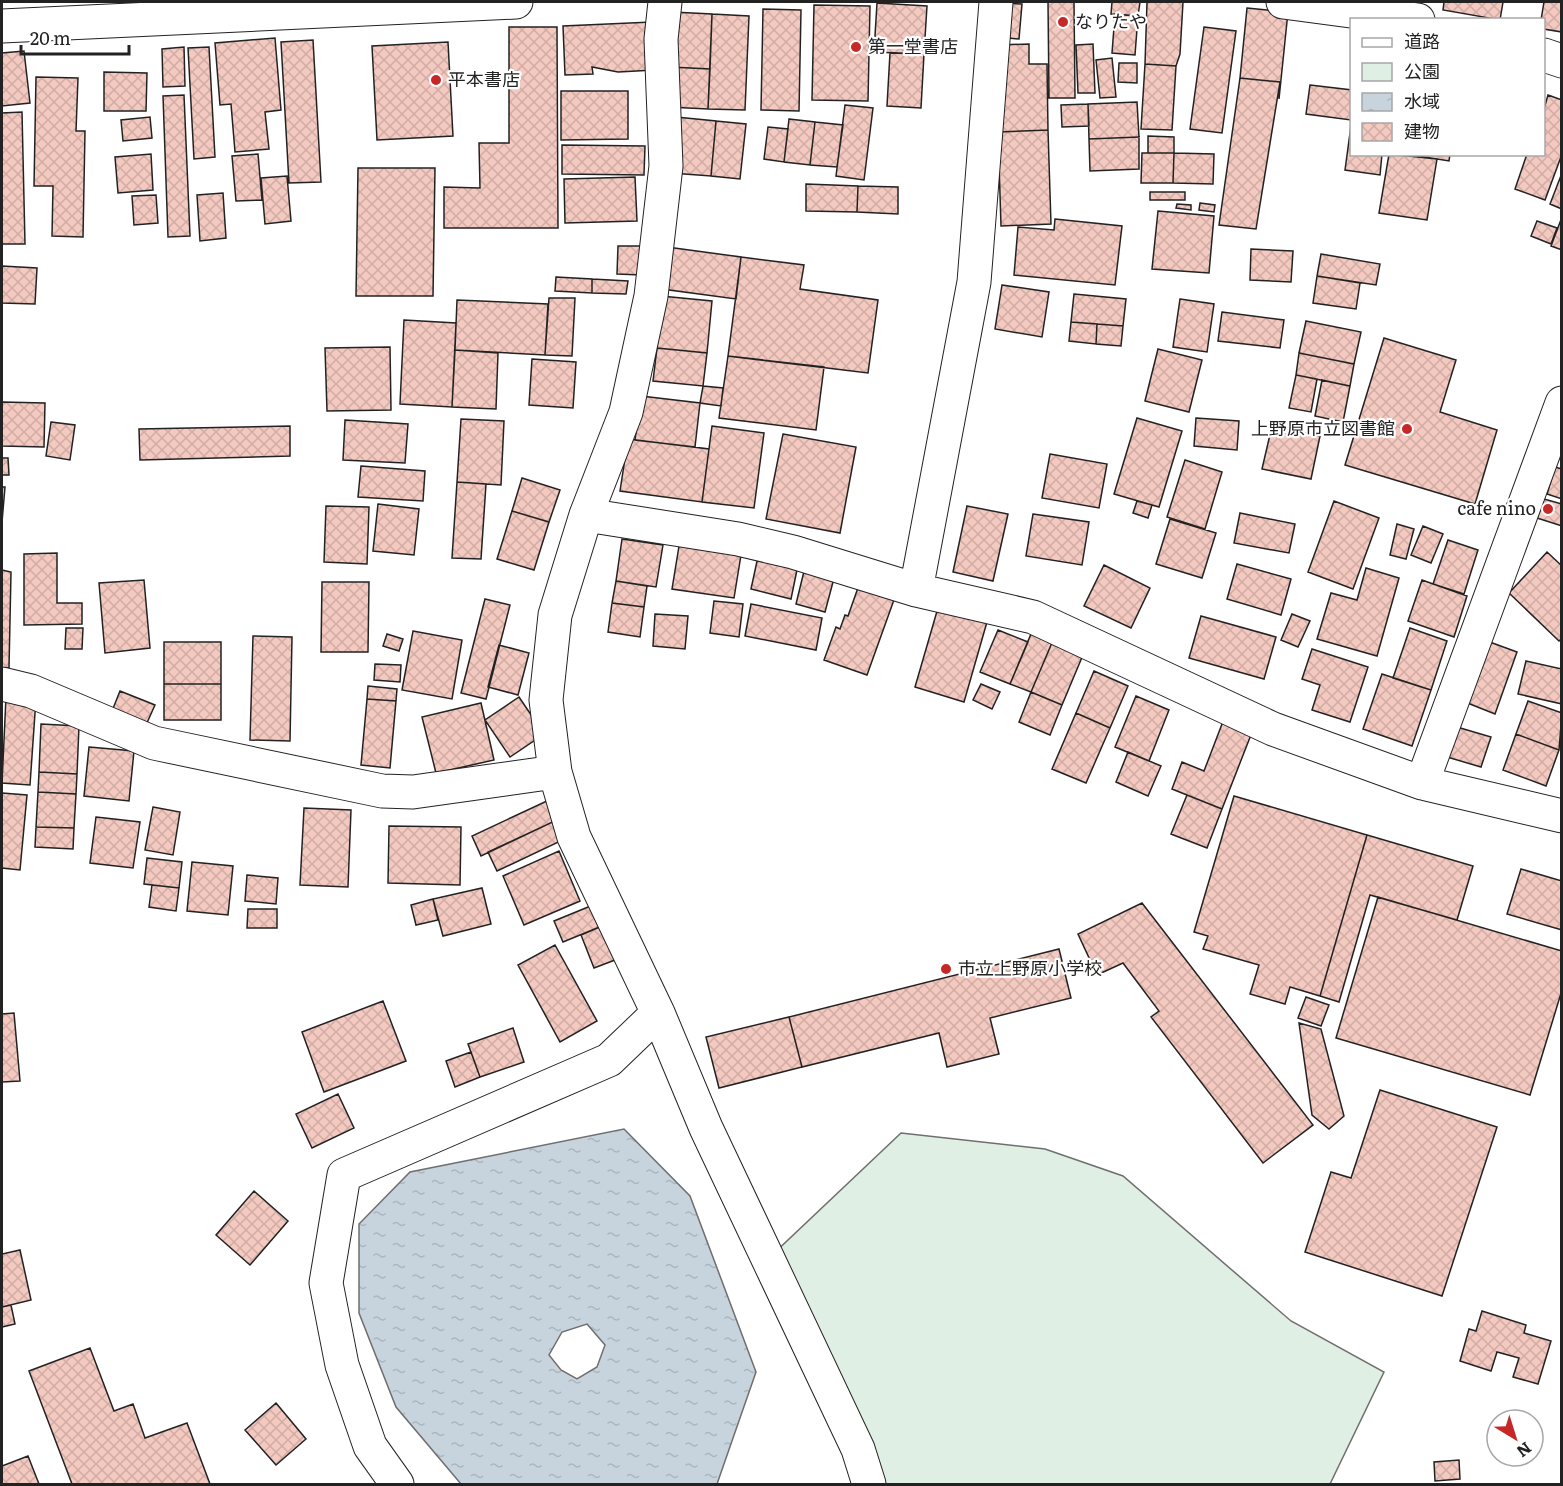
<svg xmlns="http://www.w3.org/2000/svg" width="1563" height="1486" font-family="Literata,'Noto Sans JP',serif">
	<style>
		.green { fill: #e0efe3; stroke: #6f6f6f; stroke-width: 1.5 }
		.water { fill: url(#water-ripples); stroke: #6f6f6f; stroke-width: 1.5; fill-rule: evenodd }
		.building { fill: url(#building-cross-hatch); stroke: #222; stroke-width: 1.5 }
		.lines { fill: none; stroke-linecap: round; stroke-linejoin: round }
		.minor-casing { stroke: #222; stroke-width: 35 }
		.primary-casing { stroke: #222; stroke-width: 35 }
		.trunk-casing { stroke: #222; stroke-width: 35 }
		.minor { stroke: #fff; stroke-width: 33 }
		.primary { stroke: #fff; stroke-width: 33 }
		.trunk { stroke: #fff; stroke-width: 33 }
		.poi-dot { fill: #c62828; stroke: #fff; stroke-width: 2 }
		.labels { text-anchor: middle; stroke-width: 4.5; stroke-linejoin: round; paint-order: stroke }
		.poi-label { font-size: 18px; fill: #222; stroke: #fff; text-anchor: start }
	</style>
	<defs>
		<pattern id="water-ripples" width="26" height="14" patternUnits="userSpaceOnUse" patternTransform="scale(1.5)"><rect width="26" height="14" fill="#c7d3dd"/><path d="M2 4q2-2 4 0t4 0M15 11q2-2 4 0t4 0" fill="none" stroke="#abb5bd"/></pattern>
		<pattern id="building-cross-hatch" width="8" height="8" patternUnits="userSpaceOnUse" patternTransform="scale(1.5)"><rect width="8" height="8" fill="#f3c9c0"/><path d="M0 0l8 8M0 8l8-8" fill="none" stroke="#d0aca5"/></pattern>
	</defs>
	<rect width="100%" height="100%" fill="#fff"/>
	<path class="green" d="M901 1133 1045 1149 1123 1176 1291 1321 1384 1372 1330 1484H869L769 1258Z"/>
	<path class="water" d="M624 1129 690 1196 756 1372 717 1484H461L396 1407 359 1313V1224L410 1172ZM587 1324 605 1345 597 1367 577 1379 561 1370 549 1355 562 1332Z"/>
	<path class="building" d="M1048 2H1074L1075 98H1049Z
		M1112 2H1140L1138 16 1111 14Z
		M1147 2H1183L1180 54 1176 66 1145 64Z
		M1439 2H1503L1500 20 1443 10 1444 2Z
		M1544 2H1562V32L1544 29V20H1541Z
		M877 3 927 6 924 54 874 52Z
		M1002 3 1022 4 1019 39 999 37Z
		M814 5 870 6 868 101 812 100Z
		M1247 8 1288 12 1279 99 1280 82 1240 78Z
		M763 9 801 10 799 111 761 110Z
		M672 12 712 14 710 69 670 67Z
		M712 14 749 16 745 110 708 109Z
		M1115 14 1138 16 1135 55 1112 53Z
		M652 22 654 70 618 72 592 67 593 74 565 75 563 26Z
		M509 27H557L558 228H444V187L480 188 479 143H509Z
		M1204 27 1236 31 1222 133 1190 129Z
		M275 38 281 110 265 112 269 149 235 152 231 104 220 105 215 43Z
		M313 40 321 182 289 183 281 42Z
		M448 42 453 136 377 140 372 46Z
		M1029 44V64H1047L1048 130 998 132 997 45Z
		M1093 44 1095 93H1078L1076 45Z
		M184 47 185 86 163 87 162 49Z
		M209 47 215 157 194 159 188 48Z
		M24 51 30 103 2 106V53Z
		M890 53 924 54 921 108 887 106Z
		M1112 58 1116 97 1100 98 1096 60Z
		M1119 63H1137V83L1118 82Z
		M1145 64 1176 66 1172 130 1141 129Z
		M670 67 710 69 708 109 668 107Z
		M104 72 147 73 146 111H104Z
		M36 77 78 78 76 131H85L83 237 52 236 53 186H34Z
		M1240 78 1280 82 1256 229 1219 225Z
		M1310 85 1352 90 1351 120 1306 114Z
		M561 91H628V139L561 140Z
		M184 95 190 236 168 237 163 96Z
		M1548 95 1562 100V154L1545 200 1515 189 1527 154H1544V109Z
		M1137 102 1139 137 1089 139 1088 104Z
		M1088 104 1089 126 1062 127 1061 105Z
		M845 105 873 108 864 180 836 176Z
		M22 112 25 244H2V113Z
		M150 117 152 138 123 141 121 120Z
		M676 117 716 121 711 176 671 173Z
		M1352 118V154H1382L1380 175 1345 170Z
		M789 119 815 122 810 165 784 162Z
		M716 121 746 124 740 179 711 176Z
		M815 122 843 125 837 167 810 165Z
		M768 127 788 129 784 162 764 159Z
		M1048 130 1051 224 1001 226 998 132Z
		M1148 136 1174 137V153H1148Z
		M1139 137V169L1090 171 1089 139Z
		M562 145 645 146 644 175 562 174Z
		M1142 153H1174L1173 183H1141Z
		M1174 153 1214 154 1213 184 1173 183Z
		M151 154 153 190 118 193 115 157Z
		M258 154 262 200 236 201 232 156Z
		M1389 154 1437 159 1427 220 1379 213Z
		M1406 154H1450L1449 161Z
		M358 168H435L433 296H356Z
		M1562 173V209L1550 204Z
		M287 176 291 221 265 224 261 178Z
		M635 177 637 221 565 223 564 179Z
		M806 184 858 186 857 212 806 211Z
		M858 186 898 187V214L857 212Z
		M1150 192H1185V200H1150Z
		M223 193 226 238 200 241 197 195Z
		M156 195 158 223 134 225 132 196Z
		M1200 203 1215 205 1214 212 1199 210Z
		M1177 204 1191 205V210L1176 208Z
		M1158 211 1214 216 1209 273 1152 269Z
		M1562 217V250L1551 246Z
		M1055 219 1122 226 1115 285 1014 275 1018 227 1054 230Z
		M1537 221 1557 228 1551 244 1531 236Z
		M618 246H642L641 275 617 274Z
		M667 247 741 257 736 299 662 289Z
		M1251 249 1293 251 1291 282 1250 280Z
		M1321 254 1380 264 1376 285 1317 276Z
		M741 257 804 265 800 289 878 300 868 373 728 356Z
		M2 266 37 268 35 304 2 303Z
		M1317 276 1360 283 1356 309 1313 303Z
		M556 277 592 279V293L555 291Z
		M592 279 628 281 626 294 592 293Z
		M1002 285 1049 292 1042 337 995 329Z
		M1074 294 1126 299 1123 326 1071 322Z
		M661 296 712 301 707 353 657 348Z
		M549 298H575L572 356 545 355Z
		M1180 299 1214 304 1207 352 1173 347Z
		M457 300 548 304 545 355 455 350Z
		M1222 312 1284 320 1280 348 1218 341Z
		M404 320 456 323 452 407 400 404Z
		M1306 321 1361 332 1354 364 1299 353Z
		M1071 322 1097 324 1096 344 1069 341Z
		M1097 324 1123 326 1121 346 1096 344Z
		M1384 338 1456 360 1440 412 1497 430 1475 504 1345 465Z
		M390 347 391 410 327 411 325 348Z
		M657 348 707 353 703 386 653 381Z
		M1158 349 1202 360 1189 412 1145 401Z
		M455 350 498 353 496 409 452 407Z
		M1299 353 1354 364 1350 386 1296 375Z
		M728 356 824 367 816 430 719 418Z
		M532 359 576 362 573 408 529 405Z
		M1296 375 1317 379 1311 412 1289 408Z
		M1322 380 1350 386 1343 422 1315 416Z
		M703 386 723 388 721 406 700 403Z
		M641 396 700 403 695 447 635 440Z
		M2 402 45 403 44 447 2 446Z
		M1137 418 1182 431 1159 507 1114 494Z
		M1196 418 1239 421 1237 450 1194 446Z
		M461 419 504 421 501 485 457 482Z
		M345 420 408 424 405 463 343 460Z
		M51 422 75 425 70 460 46 456Z
		M290 426V456L140 460 139 429Z
		M712 426 764 433 754 508 702 502Z
		M1272 426 1320 436 1311 479 1262 469Z
		M783 434 856 447 840 533 766 519Z
		M628 439 709 449 702 502 620 491Z
		M1050 454 1107 464 1099 508 1042 498Z
		M2 458H8L9 475H2Z
		M1185 460 1222 472 1205 529 1167 517Z
		M361 466 425 471 423 501 358 497Z
		M1555 467 1562 469V499L1547 494Z
		M522 478 560 490 549 522 512 511Z
		M457 482 486 484 481 559 452 558Z
		M2 487H5L2 522Z
		M1544 499 1562 504V526L1537 518Z
		M1137 501 1152 505 1148 518 1133 513Z
		M1334 501 1379 518 1353 589 1308 572Z
		M378 504 419 509 414 555 373 551Z
		M326 506 369 507 367 564 324 562Z
		M967 506 1008 514 993 581 953 572Z
		M512 511 549 522 534 570 497 559Z
		M1240 513 1295 524 1289 553 1234 543Z
		M1033 514 1089 522 1082 565 1026 556Z
		M1170 519 1216 533 1202 578 1156 564Z
		M1397 524 1414 529 1406 559 1390 555Z
		M1423 526 1443 534 1431 563 1411 555Z
		M622 539 663 545 656 587 616 581Z
		M680 540 742 549 734 598 672 589Z
		M1448 540 1478 550 1464 594 1433 584Z
		M759 552 799 560 791 599 751 589Z
		M1547 552 1562 566V638L1559 641 1509 593Z
		M57 553V603H82V624L24 625V554Z
		M807 559 837 567 825 612 796 604Z
		M1237 564 1291 579 1281 615 1227 599Z
		M1104 565 1150 588 1131 628 1084 606Z
		M1366 568 1399 578 1377 656 1317 639 1331 593 1357 600Z
		M2 570 11 572 9 668H2Z
		M144 580 150 648 105 653 99 583Z
		M1422 580 1467 596 1454 637 1408 621Z
		M616 581 647 586 644 607 612 603Z
		M322 582H369L368 652H321Z
		M859 585 895 597 867 675 824 660 836 627 840 629 845 615 848 616Z
		M942 594 991 608 964 702 915 687Z
		M485 599 510 605 486 699 461 693Z
		M714 601 743 604 739 637 710 633Z
		M612 603 644 607 640 637 608 632Z
		M751 604 822 618 816 650 745 636Z
		M655 614 688 616 685 649 653 646Z
		M1292 614 1310 621 1298 647 1281 640Z
		M1201 616 1276 637 1264 679 1189 658Z
		M1036 622 1057 631 1031 692 1010 684Z
		M66 628H83L82 649H65Z
		M1410 628 1447 641 1431 690 1393 678Z
		M998 630 1028 642 1010 684 980 672Z
		M413 631 462 640 452 699 402 690Z
		M1057 631 1088 643 1062 705 1031 692Z
		M387 634 403 639 399 651 383 646Z
		M253 636 292 637 290 741 250 740Z
		M1487 641 1517 652 1495 714 1465 702Z
		M164 642H221V684H164Z
		M499 645 529 653 518 695 488 687Z
		M1312 649 1368 667 1350 722 1312 710 1320 685 1302 679Z
		M1526 661 1562 669V704L1518 694Z
		M375 664 401 665 400 682 374 680Z
		M1094 671 1128 686 1110 728 1076 713Z
		M1382 674 1431 690 1412 746 1363 729Z
		M164 684H221V720H164Z
		M981 684 1000 692 992 709 973 700Z
		M368 686 397 689 396 701 367 699Z
		M120 691 155 705 146 725 112 711Z
		M1031 692 1062 705 1050 735 1019 722Z
		M1136 696 1169 710 1149 761 1115 747Z
		M6 697 36 699 30 785 2 783Z
		M519 697 544 734 510 757 485 720Z
		M367 699 396 701 390 768 361 765Z
		M1528 701 1562 713 1559 750 1516 734Z
		M481 703 494 760 436 773 422 717Z
		M1227 711 1256 722 1222 809 1172 789 1182 762 1204 771Z
		M1076 713 1110 728 1086 783 1052 769Z
		M41 724 79 726 77 774 39 772Z
		M1457 727 1491 737 1481 767 1447 757Z
		M1516 734 1559 750 1546 786 1503 770Z
		M89 747 134 751 129 801 84 796Z
		M1128 752 1161 766 1148 796 1116 782Z
		M39 772 77 774 76 794 38 792Z
		M38 792 76 794 74 828 36 827Z
		M2 793 27 795 20 870 2 868Z
		M1187 795 1222 809 1207 848 1171 834Z
		M1234 796 1367 835 1320 996 1290 987 1285 1004 1250 994 1259 965 1203 949 1208 936 1194 932Z
		M549 800 559 819 481 856 472 836Z
		M153 807 180 812 173 855 145 850Z
		M304 808 351 810 348 887 300 885Z
		M96 817 140 822 133 868 90 863Z
		M559 819 567 838 497 871 488 852Z
		M389 826 461 827 460 885 388 883Z
		M36 827 74 828 73 849 35 847Z
		M1367 835 1473 866 1457 920 1370 895 1339 1002 1320 996Z
		M559 851 580 901 524 925 503 876Z
		M147 858 182 862 179 888 144 884Z
		M192 862 233 866 228 915 187 911Z
		M1521 869 1562 881V930L1507 914Z
		M247 875 278 878 276 904 245 901Z
		M152 885 179 888 176 911 149 907Z
		M482 888 491 924 443 936 433 899Z
		M1378 897 1562 951V990L1530 1095 1336 1038Z
		M433 899 438 920 416 925 411 905Z
		M1142 903 1313 1125 1263 1163 1151 1017 1159 1011 1123 963 1097 975 1078 934Z
		M593 905 602 926 563 942 554 921Z
		M248 909H277V928H247Z
		M602 926 615 960 594 968 581 935Z
		M555 945 597 1021 560 1042 518 965Z
		M1059 949 1071 998 990 1018 999 1054 947 1067 939 1033 802 1067 789 1017Z
		M1306 997 1329 1005 1321 1026 1298 1018Z
		M383 1001 406 1061 324 1092 302 1032Z
		M14 1013 20 1081 2 1082V1014Z
		M789 1017 802 1067 719 1088 706 1037Z
		M1299 1023 1321 1029 1344 1116 1329 1129 1312 1115Z
		M513 1028 524 1062 480 1077 468 1044Z
		M471 1052 480 1077 455 1087 446 1061Z
		M1380 1090 1497 1127 1442 1296 1305 1252 1331 1172 1351 1178Z
		M338 1094 354 1128 312 1148 296 1114Z
		M254 1191 288 1221 250 1265 216 1235Z
		M20 1250 31 1300 2 1307V1254Z
		M11 1305 15 1324 2 1327V1307Z
		M1482 1311 1526 1325 1524 1333 1551 1341 1538 1384 1513 1377 1519 1358 1497 1352 1491 1371 1460 1361 1469 1329 1476 1331Z
		M90 1348 114 1411 133 1404 145 1438 187 1423 210 1484H72L29 1371Z
		M276 1403 306 1439 276 1465 245 1430Z
		M28 1456 39 1484H2V1466Z
		M1459 1460 1460 1479 1435 1481 1434 1462Z"/>
	<g class="lines">
		<defs>
			<path id="minor" d="M665 2 661 39 666 166 651 296 626 412 586 515 555 615 546 700 555 772 574 837 658 1013 706 1128 858 1449 869 1484
				M586 515 738 539 793 552 916 590 1033 617 1273 729 1422 783 1562 816
				M916 590 974 282 996 2
				M2 684 31 691 154 743 382 791 413 792 555 772
				M1422 783 1562 403
				M397 1484 370 1446 342 1365 326 1283 344 1175 609 1060 658 1013"/>
			<path id="primary" d="M1283 2 1418 20
				M1544 55 1562 61"/>
			<path id="trunk" d="M2 26 516 2"/>
		</defs>
		<use href="#minor" class="minor-casing"/>
		<use href="#primary" class="primary-casing"/>
		<use href="#trunk" class="trunk-casing"/>
		<use href="#minor" class="minor"/>
		<use href="#primary" class="primary"/>
		<use href="#trunk" class="trunk"/>
	</g>
	<g class="poi-dot">
		<circle cx="1063" cy="22" r="6"/>
		<circle cx="856" cy="47" r="6"/>
		<circle cx="436" cy="80" r="6"/>
		<circle cx="1407" cy="429" r="6"/>
		<circle cx="1548" cy="509" r="6"/>
		<circle cx="946" cy="969" r="6"/>
	</g>
	<g class="labels">
		<g class="poi-label">
			<text x="1075" y="28">なりたや</text>
			<text x="868" y="53">第一堂書店</text>
			<text x="448" y="86">平本書店</text>
			<text x="1395" y="435" text-anchor="end">上野原市立図書館</text>
			<text x="1536" y="515" text-anchor="end">cafe nino</text>
			<text x="958" y="975">市立上野原小学校</text>
		</g>
	</g>
	<rect width="1563" height="1486" fill="none" stroke="#222222" stroke-width="6"/>
	<rect x="1350" y="18" width="195" height="138" fill="#ffffff" stroke="#a7a7a7" stroke-width="1.5"/>
	<rect x="1362" y="38" width="30" height="9" fill="#ffffff" stroke="#a7a7a7" stroke-width="1.5"/>
	<text x="1404" y="48" font-size="18" fill="#222222">道路</text>
	<rect x="1362" y="63" width="30" height="18" fill="#e0efe3" stroke="#a7a7a7" stroke-width="1.5"/>
	<text x="1404" y="78" font-size="18" fill="#222222">公園</text>
	<rect x="1362" y="93" width="30" height="18" fill="url(#water-ripples)" stroke="#a7a7a7" stroke-width="1.5"/>
	<text x="1404" y="108" font-size="18" fill="#222222">水域</text>
	<rect x="1362" y="123" width="30" height="18" fill="url(#building-cross-hatch)" stroke="#a7a7a7" stroke-width="1.5"/>
	<text x="1404" y="138" font-size="18" fill="#222222">建物</text>
	<g transform="translate(1515 1438) rotate(142)"><circle r="28" fill="#ffffff" stroke="#a7a7a7" stroke-width="1.5"/>
	<path d="M0-4.5L10 22L0 15L-10 22Z" fill="#c62828"/>
	<text y="-9" font-size="16" font-weight="bold" text-anchor="middle" fill="#222222">N</text>
	</g>
	<path d="M21 45v9h108v-9" fill="none" stroke="#222222" stroke-width="3"/>
	<text x="30" y="45" font-size="18" fill="#222222" stroke="#ffffff" stroke-width="4.5" paint-order="stroke">20 m</text>
</svg>
